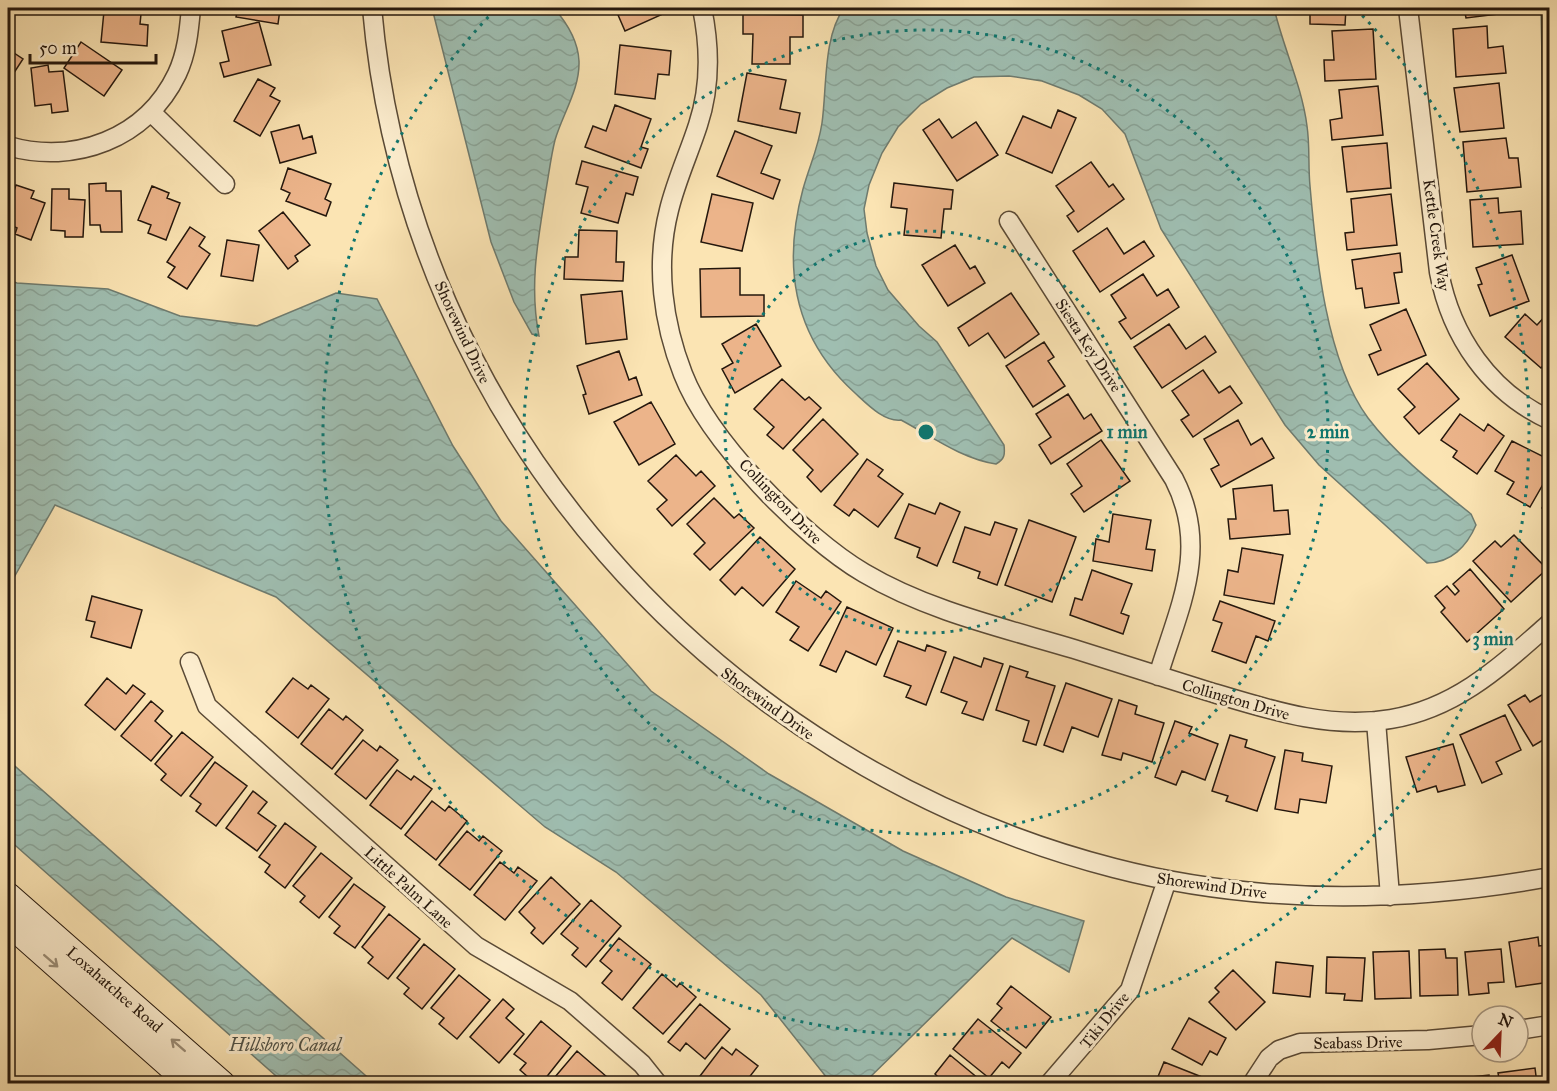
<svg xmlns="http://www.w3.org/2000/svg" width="1557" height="1091" font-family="'IM FELL Great Primer',serif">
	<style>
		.water { fill: url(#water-waves); stroke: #6e7b6f; stroke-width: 1.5 }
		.building { fill: #ecb48a; stroke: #24170d; stroke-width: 1.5 }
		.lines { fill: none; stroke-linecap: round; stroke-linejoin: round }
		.street-casing { stroke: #5a4a36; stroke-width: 21 }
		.secondary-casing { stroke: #24170d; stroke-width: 28 }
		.street { stroke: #fcedce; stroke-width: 18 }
		.secondary { stroke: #fcedce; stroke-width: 26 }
		.oneway { stroke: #9b8d77 }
		.ring { fill: none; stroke: #0f766e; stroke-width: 3; stroke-dasharray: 3 6 }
		.labels { text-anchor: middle; stroke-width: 6; stroke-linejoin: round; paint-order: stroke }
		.street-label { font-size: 16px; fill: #24170d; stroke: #fcedce }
		.water-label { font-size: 18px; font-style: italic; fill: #4f5146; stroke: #fcedce }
		.centre { fill: #0f766e; stroke: #fcedce; stroke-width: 3 }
		.ring-label { font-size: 18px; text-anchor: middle; font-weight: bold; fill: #0f766e; stroke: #fcedce; stroke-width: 6; stroke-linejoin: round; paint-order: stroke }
	</style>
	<defs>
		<pattern id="water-waves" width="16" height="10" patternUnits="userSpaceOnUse" patternTransform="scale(1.5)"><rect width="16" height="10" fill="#9fbeb1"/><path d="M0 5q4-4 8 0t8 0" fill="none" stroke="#89a397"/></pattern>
	</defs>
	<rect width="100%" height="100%" fill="#fbe4b3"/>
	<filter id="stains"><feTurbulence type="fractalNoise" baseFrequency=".00333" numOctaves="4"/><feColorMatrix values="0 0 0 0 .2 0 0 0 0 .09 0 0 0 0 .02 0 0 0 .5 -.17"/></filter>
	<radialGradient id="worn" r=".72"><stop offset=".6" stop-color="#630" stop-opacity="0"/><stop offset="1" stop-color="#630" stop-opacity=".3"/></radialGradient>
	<path class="water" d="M432 8H554C567 23 578 40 579 61 580 89 563 113 555 140 551 156 549 173 546 190 538 240 529 285 539 336L532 334 514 302 491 242Z
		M844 8H1274C1283 47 1302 86 1307 126 1310 146 1308 166 1310 186 1316 256 1326 361 1368 418 1396 455 1435 485 1471 514L1476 525C1467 546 1451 563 1427 563L1319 465 1285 425 1161 229 1125 134 1102 109 1079 95 1042 81 1009 76 974 77 947 88 921 104 898 127 882 153 869 185 864 209 867 233 876 266 888 290 919 326 937 342 1004 445C1005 454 1005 459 996 464 962 459 931 436 901 420 884 422 867 404 855 393 794 338 782 267 803 189 810 164 818 149 822 123 827 87 823 37 844 8Z
		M1541 8H1550L1549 204 1544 162Z
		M8 280 17 283 108 289 180 316 257 326 336 293 377 299 453 446 501 521 651 691 769 774 903 851 1006 897 1084 921 1069 972 1012 938 864 1083H831L761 995 616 872 545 827 276 597 55 505 8 588Z
		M8 760 374 1083H284L8 839Z"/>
	<path class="building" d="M238 8 280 9 278 24 236 17Z
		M615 8H660L663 14 625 31Z
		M1310 8H1346L1345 25 1310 24Z
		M1464 8H1514V12L1466 18Z
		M104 11 141 14 140 24 148 25 147 46 101 42Z
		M743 14 803 15V37H790V64H752L753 34H743Z
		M259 22 271 65 224 77 220 63 229 61 222 31Z
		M1487 26 1488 48 1503 46 1506 73 1456 77 1453 29Z
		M1373 29 1376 79 1325 81 1324 60H1334L1332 31Z
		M81 42 122 70 104 96 64 68Z
		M620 45 671 51 669 75 658 74 655 99 615 94Z
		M8 49 23 59 8 82Z
		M48 65 49 72 63 71 68 111 52 113 51 104 35 106 31 68Z
		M747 73 786 80 780 109 800 113 796 133 738 121Z
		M258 79 275 88 270 96 280 101 260 136 234 121Z
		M1499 83 1504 128 1460 132 1454 88Z
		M1378 86 1383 135 1332 140 1330 120 1342 118 1339 90Z
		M615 105 651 119 641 147 648 149 641 168 585 147 593 126 606 131Z
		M1058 110 1076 118 1052 173 1006 153 1023 116 1051 128Z
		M939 119 952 138 976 122 998 155 957 181 923 130Z
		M299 125 303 139 312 136 316 153 280 163 271 132Z
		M735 131 772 146 761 173 780 180 773 199 717 176Z
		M1506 138 1509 158H1518L1521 187 1467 192 1463 142Z
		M1387 143 1391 188 1347 192 1342 147Z
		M582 161 638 177 633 195 626 193 618 223 581 213 588 187 576 184Z
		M1091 162 1109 187 1113 184 1124 199 1078 232 1067 216 1074 211 1056 186Z
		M288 168 331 184 325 199 331 202 326 216 286 201 290 193 281 189Z
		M106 183V191H121L122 232H101L100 225H90L89 184Z
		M894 183 953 190 951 209H944L941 238 904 235 907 209 891 207Z
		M16 185 34 191 31 198 45 203 31 240 15 234 17 228 8 224V209Z
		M152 186 169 193 167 198 180 203 166 240 148 233 151 225 138 220Z
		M52 189H69V199L85 200 83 237H65V231L51 230Z
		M712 194 753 203 742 251 701 242Z
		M1391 194 1397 245 1347 250 1345 233 1354 232 1351 199Z
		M1498 198 1499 213 1521 211 1523 244 1473 247 1470 200Z
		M283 212 310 245 295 256 298 261 288 269 259 231Z
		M190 227 205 237 199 246 210 254 187 289 168 277 175 267 167 262Z
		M1107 228 1124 254 1144 241 1154 256 1100 292 1073 251Z
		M579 230 617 231 616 262H624L623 281 564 279 565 257H578Z
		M227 240 259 245 253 281 221 276Z
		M955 245 970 269 975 266 985 283 948 306 922 265Z
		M1400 253 1402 272 1394 273 1399 303 1365 308 1362 288 1356 289 1352 260Z
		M1512 255 1529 301 1490 316 1478 285 1482 284 1476 268Z
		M740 268V295H764V316L701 317 700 269Z
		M1143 274 1157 296 1168 289 1179 307 1131 339 1119 322 1126 318 1111 295Z
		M622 291 627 339 586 344 581 295Z
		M1011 293 1039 334 1005 358 988 333 969 346 958 328Z
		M1406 309 1426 355 1378 375 1369 355 1381 350 1370 325Z
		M1549 312 1550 359 1541 368 1505 337 1525 314 1537 325Z
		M756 324 781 366 735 393 722 369 733 363 722 344Z
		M1169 324 1186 349 1205 336 1216 352 1162 388 1134 347Z
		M1044 342 1054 357 1048 361 1065 386 1033 407 1006 366Z
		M619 351 629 380 636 377 642 395 589 414 583 395 586 394 577 366Z
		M1427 363 1459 399 1419 434 1404 417 1415 407 1398 389Z
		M1203 370 1219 393 1230 386 1242 403 1193 437 1181 420 1189 415 1172 391Z
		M782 379 805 400 809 397 821 408 783 449 767 435 774 427 754 409Z
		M1068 394 1084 419 1091 414 1102 431 1051 464 1039 445 1051 437 1036 414Z
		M651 402 675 444 639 465 614 422Z
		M1460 414 1484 431 1488 424 1504 436 1477 474 1453 457 1457 451 1441 440Z
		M823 419 858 454 821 492 807 477 813 470 793 450Z
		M1238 420 1251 445 1262 438 1274 458 1221 487 1211 469 1219 465 1204 439Z
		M1101 440 1130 481 1084 512 1071 494 1082 486 1067 464Z
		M1512 441 1550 460V472L1530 507 1507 494 1514 482 1495 471Z
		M676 455 696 476 701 471 715 486 672 526 657 509 667 500 648 481Z
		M867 459 883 470 878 476 903 494 878 527 854 509 849 516 834 505Z
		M1272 485 1274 511 1288 510 1290 534 1230 539 1228 519H1236L1233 489Z
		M1550 494V512L1542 508Z
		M714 498 734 518 739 514 754 528 710 570 694 554 705 543 687 524Z
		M940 503 960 512 937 566 917 557 920 548 895 538 909 504 935 514Z
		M1113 514 1151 520 1146 549 1155 550 1152 571 1093 561 1096 539 1109 542Z
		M1029 520 1076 537 1052 602 1005 585Z
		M995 522 1017 529 997 585 978 578 980 572 953 562 965 527 990 535Z
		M1514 535 1547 569 1511 602 1473 561 1495 541 1501 547Z
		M760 537 795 569 763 606 742 587 735 595 720 580Z
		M1242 548 1283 555 1274 604 1224 595 1228 570 1238 572Z
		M1470 569 1504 609 1467 642 1441 612 1445 608 1435 596 1447 586 1455 595 1459 591 1453 584Z
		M1092 570 1132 584 1121 613 1129 616 1123 634 1070 615 1075 598 1082 600Z
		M796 581 821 598 826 591 841 602 808 651 790 640 799 627 776 612Z
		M92 596 142 610 131 648 91 637 95 622 86 620Z
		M1220 601 1275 621 1268 641 1256 636 1246 663 1212 651 1222 623 1213 620Z
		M847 607 893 628 876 665 846 651 836 672 820 665Z
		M898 641 925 651 927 645 946 652 926 705 906 697 911 686 884 676Z
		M954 657 981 667 984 658 1003 664 983 720 962 713 967 702 941 692Z
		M1010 666 1028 672 1026 677 1055 686 1036 745 1023 741 1029 721 996 710Z
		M107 678 126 694 133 685 145 694 115 730 85 705Z
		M293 678 308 689 311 685 329 699 298 738 266 712Z
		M1066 683 1112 699 1098 737 1072 727 1063 752 1044 745Z
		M1550 690V736L1533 746 1508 705 1525 695 1530 702Z
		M1119 700 1137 706 1135 714 1164 723 1152 762 1123 753 1121 760 1102 755Z
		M151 701 163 711 155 721 172 736 151 761 121 736Z
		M329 709 343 720 346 716 363 730 332 769 301 744Z
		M1505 715 1521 750 1496 762 1502 774 1482 783 1460 735Z
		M1175 721 1192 727 1189 733 1218 744 1205 780 1182 771 1176 785 1155 777Z
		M182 732 213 757 181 796 161 780 166 774 155 764Z
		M1230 735 1247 740 1245 747 1275 757 1257 811 1226 801 1228 796 1212 791Z
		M363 740 377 751 380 746 398 760 366 799 335 774Z
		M1453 744 1465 785 1438 792 1436 786 1417 792 1406 757Z
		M1285 750 1303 753 1302 761 1332 766 1326 803 1300 799 1298 813 1275 809Z
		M215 762 247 786 216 826 196 811 201 804 190 796Z
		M397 770 411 780 414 776 432 789 401 829 370 805Z
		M253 791 267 802 258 813 276 826 257 851 226 828Z
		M432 801 445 811 449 806 467 821 436 860 405 835Z
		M285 823 316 847 285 888 265 872 270 865 259 857Z
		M467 831 479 841 483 836 502 851 470 890 439 865Z
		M321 853 352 878 319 918 300 902 305 896 293 886Z
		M500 862 514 873 518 867 537 881 505 920 474 895Z
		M551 877 580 904 543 944 531 933 535 928 519 912Z
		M354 884 385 907 355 948 334 933 340 926 329 917Z
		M591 900 621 926 586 967 572 955 578 948 561 934Z
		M389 914 420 939 388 979 368 963 373 957 362 947Z
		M1538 937 1539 946 1547 945 1550 982 1516 987 1509 942Z
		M619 938 651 964 622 1000 602 983 612 971 600 961Z
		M424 944 455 969 422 1009 404 994 409 988 397 978Z
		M1445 949 1446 958H1457L1458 995 1420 996 1419 950Z
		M1501 949 1504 982 1488 983 1489 993 1469 995 1465 952Z
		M1409 951 1411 998 1375 999 1373 952Z
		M1327 957 1365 958 1362 1001 1344 1000 1345 994 1326 993Z
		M1276 962 1313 966 1310 997 1273 993Z
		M1233 970 1265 1002 1236 1030 1209 1002 1219 992 1215 988Z
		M662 974 677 987 680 983 696 997 663 1034 633 1008Z
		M459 975 490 1000 457 1039 439 1024 444 1018 431 1008Z
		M1011 986 1051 1017 1026 1048 991 1021 1002 1008 997 1004Z
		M503 999 514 1009 506 1018 524 1034 499 1063 470 1037Z
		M700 1004 730 1029 705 1059 686 1043 680 1051 668 1042Z
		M1189 1018 1226 1038 1217 1055 1210 1051 1202 1065 1172 1049Z
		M978 1019 1021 1053 1009 1068 1002 1062 989 1078 953 1049Z
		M541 1021 571 1046 541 1084H536L520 1070 526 1063 514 1054Z
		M722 1047 732 1055 736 1049 758 1066 744 1084H719L715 1081 713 1084H701L697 1080Z
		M577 1051 607 1077 601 1084H549Z
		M950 1055 985 1084H936L940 1079 935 1074Z
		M1164 1062 1207 1079 1205 1084H1155Z
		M1535 1068 1537 1084H1500L1498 1073Z
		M1489 1075 1490 1084H1453V1079Z
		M1442 1080V1084H1405V1083Z"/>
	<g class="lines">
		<defs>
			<path id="street" d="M372 8C408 422 715 765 1114 868 1257 905 1405 903 1550 877
				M702 8C710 47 711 86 698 125 689 153 676 181 669 210 655 265 663 323 683 374 709 441 803 537 864 573 928 611 1004 628 1074 649 1118 663 1162 677 1207 691 1267 709 1328 730 1391 719 1457 708 1501 666 1550 623
				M1408 8 1439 272C1451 336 1489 392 1550 420
				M151 112 225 184
				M8 146C74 165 146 139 177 74 187 53 189 30 191 8
				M1009 221 1174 479C1210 549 1179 607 1158 676
				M190 662 207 706 476 946 570 1001 642 1064 658 1084
				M1376 721 1390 896
				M1518 1030 1550 1025
				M1049 1084 1130 990 1167 880
				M1252 1084 1269 1058 1279 1050 1300 1043 1428 1040 1482 1035"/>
			<path id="secondary" d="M8 896 222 1084
				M8 922 191 1084"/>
		</defs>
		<use href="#street" class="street-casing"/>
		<use href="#secondary" class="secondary-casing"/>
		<use href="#street" class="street"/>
		<use href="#secondary" class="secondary"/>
	</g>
	<defs><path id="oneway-shaft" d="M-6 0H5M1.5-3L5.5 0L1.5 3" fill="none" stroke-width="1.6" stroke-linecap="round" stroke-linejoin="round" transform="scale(1.5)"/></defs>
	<g class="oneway">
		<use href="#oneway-shaft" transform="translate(51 961) rotate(41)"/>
		<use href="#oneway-shaft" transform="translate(178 1045) rotate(-139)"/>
	</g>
	<g class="ring">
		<circle cx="926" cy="432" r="201"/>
		<circle cx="926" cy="432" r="402"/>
		<path d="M1356 9A603 603 0 1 1 496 9"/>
	</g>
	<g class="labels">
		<g class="street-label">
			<text transform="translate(1437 235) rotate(82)" y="6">Kettle Creek Way</text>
			<text transform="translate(463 332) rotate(65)" y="6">Shorewind Drive</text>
			<text transform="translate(1089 345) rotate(57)" y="6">Siesta Key Drive</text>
			<text transform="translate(781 501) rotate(46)" y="6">Collington Drive</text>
			<text transform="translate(1236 699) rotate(16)" y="6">Collington Drive</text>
			<text transform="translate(768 703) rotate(36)" y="6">Shorewind Drive</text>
			<text transform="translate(1212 885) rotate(8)" y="6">Shorewind Drive</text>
			<text transform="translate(409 887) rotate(42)" y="6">Little Palm Lane</text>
			<text transform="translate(115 989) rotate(41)" y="6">Loxahatchee Road</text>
			<text transform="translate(1104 1020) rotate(-51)" y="6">Tiki Drive</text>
			<text transform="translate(1358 1042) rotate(-1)" y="6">Seabass Drive</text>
		</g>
		<g class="water-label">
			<text x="285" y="1051">Hillsboro Canal</text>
		</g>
	</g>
	<circle cx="926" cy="432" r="9" class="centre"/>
	<g class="ring-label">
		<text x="1127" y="438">1 min</text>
		<text x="1328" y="438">2 min</text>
		<text x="1493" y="645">3 min</text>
	</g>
	<rect width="1557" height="1091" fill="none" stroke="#fbe4b3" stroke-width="30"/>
	<rect x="9" y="9" width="1539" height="1073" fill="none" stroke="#24170d" stroke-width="3"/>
	<rect x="15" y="15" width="1527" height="1061" fill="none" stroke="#24170d" stroke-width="1.5"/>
	<g transform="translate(1500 1034) rotate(23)"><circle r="28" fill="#fcedce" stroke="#a69781" stroke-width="1.5"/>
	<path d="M0-4.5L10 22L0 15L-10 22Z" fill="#8f2418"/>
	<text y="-9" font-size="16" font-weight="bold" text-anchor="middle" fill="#24170d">N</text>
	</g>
	<path d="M30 54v9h126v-9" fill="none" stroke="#24170d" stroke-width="3"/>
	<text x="39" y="54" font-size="18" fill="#24170d" stroke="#fcedce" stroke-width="4.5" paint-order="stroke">50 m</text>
	<rect width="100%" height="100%" filter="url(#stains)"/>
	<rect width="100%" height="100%" fill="url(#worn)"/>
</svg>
